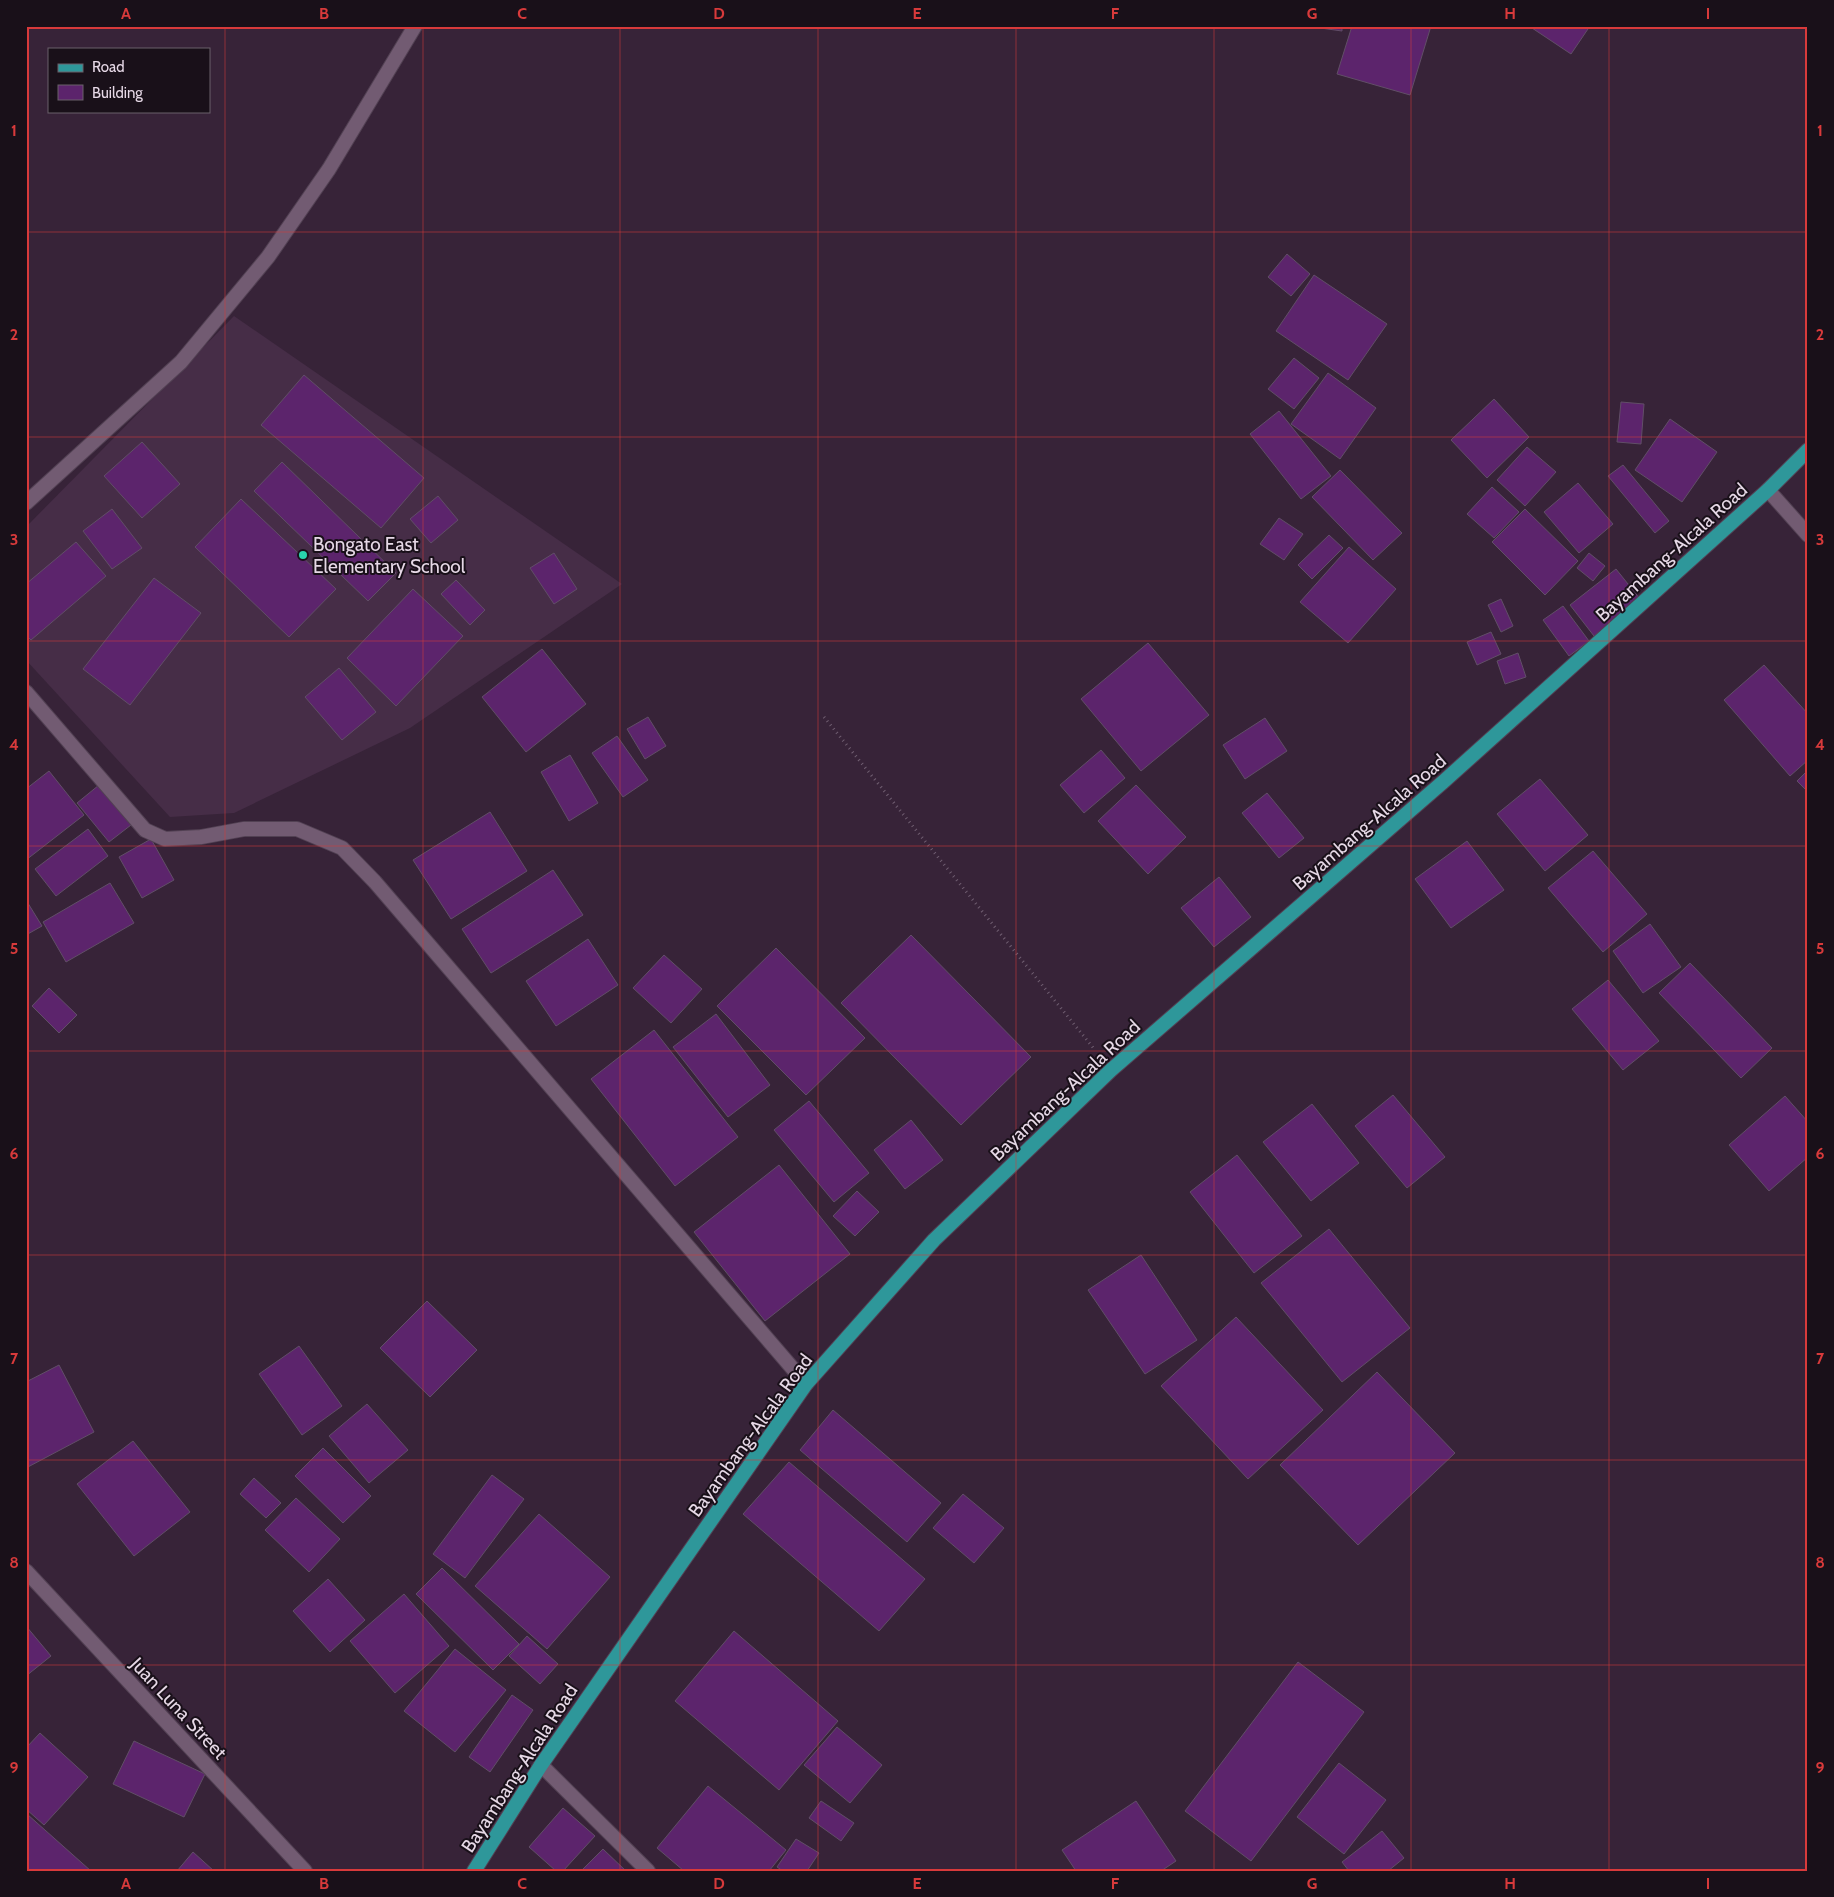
<svg xmlns="http://www.w3.org/2000/svg" width="1834" height="1897" font-family="Cabin,sans-serif">
	<style>
		.built { fill: #462d47 }
		.building { fill: #5c246c; stroke: #614e67 }
		.lines { fill: none; stroke-linecap: round; stroke-linejoin: round }
		.minor-casing { stroke: #524153; stroke-width: 16 }
		.tertiary-casing { stroke: #524153; stroke-width: 16 }
		.primary-casing { stroke: #524153; stroke-width: 16 }
		.path { stroke: #705e71; stroke-width: 3; stroke-dasharray: 1 4; stroke-linecap: butt }
		.minor { stroke: #725b72; stroke-width: 14 }
		.tertiary { stroke: #725b72; stroke-width: 14 }
		.primary { stroke: #2e979a; stroke-width: 14 }
		.grid { fill: none; stroke: #d83a3b; stroke-width: 1; stroke-opacity: 0.55 }
		.poi-dot { fill: #29d5ad; stroke: #191019; stroke-width: 2 }
		.labels { text-anchor: middle; stroke-width: 4; stroke-linejoin: round; paint-order: stroke }
		.poi-label { font-size: 19px; fill: #e6d8e6; stroke: #191019; text-anchor: start }
		.street-label { font-size: 19px; fill: #e6d8e6; stroke: #191019 }
		.neatline { fill: none; stroke: #d83a3b; stroke-width: 2 }
		.grid-label { font-size: 16px; text-anchor: middle; font-weight: bold; fill: #d83a3b }
	</style>
	<rect width="100%" height="100%" fill="#372338"/>
	<path class="built" d="M234 316 622 584 410 728 234 813 170 817 26 660V527Z"/>
	<path class="building" d="M1306 26H1342V31Z
		M1352 26H1431L1410 95 1337 74Z
		M1529 26H1590L1571 54Z
		M1287 254 1310 274 1291 296 1268 277Z
		M1314 275 1387 324 1348 380 1276 331Z
		M1294 358 1319 378 1294 409 1268 389Z
		M1328 373 1376 408 1340 459 1291 424Z
		M304 375 424 478 381 528 261 425Z
		M1494 399 1529 437 1487 478 1451 440Z
		M1621 402 1644 404 1641 444 1617 442Z
		M1279 411 1331 476 1301 499 1250 434Z
		M1670 419 1717 452 1682 502 1635 470Z
		M142 442 180 484 142 518 104 476Z
		M1527 447 1556 472 1525 506 1497 480Z
		M282 462 396 573 368 601 254 491Z
		M1623 465 1669 521 1655 533 1608 476Z
		M1340 470 1402 533 1373 560 1312 497Z
		M1578 483 1613 524 1579 553 1544 512Z
		M1492 487 1519 512 1494 538 1467 514Z
		M438 496 458 520 431 543 410 519Z
		M241 499 336 589 289 637 195 547Z
		M112 509 142 548 112 569 83 531Z
		M1525 509 1578 561 1545 595 1492 542Z
		M1279 518 1303 534 1284 560 1260 544Z
		M1329 535 1343 548 1312 579 1298 565Z
		M76 542 106 576 31 640 26 635V584Z
		M1349 547 1396 589 1348 643 1300 602Z
		M554 553 577 589 554 604 530 568Z
		M1589 553 1605 566 1593 581 1577 568Z
		M1616 569 1640 599 1594 636 1570 605Z
		M154 578 201 613 130 705 83 669Z
		M456 580 485 610 470 625 441 594Z
		M413 589 463 636 396 706 347 658Z
		M1501 599 1513 626 1501 632 1488 605Z
		M1563 606 1589 641 1569 656 1543 620Z
		M1491 632 1501 654 1477 665 1467 642Z
		M1148 643 1209 715 1141 771 1081 699Z
		M542 649 586 704 526 752 482 697Z
		M1518 653 1526 677 1505 684 1497 661Z
		M1764 665 1808 714V760L1790 776 1724 700Z
		M339 668 376 712 342 740 305 697Z
		M648 717 666 746 645 759 627 729Z
		M1265 718 1287 751 1245 779 1223 745Z
		M617 736 648 780 623 797 592 753Z
		M1101 750 1125 778 1084 813 1060 785Z
		M570 755 598 803 569 821 541 772Z
		M1808 770V792L1797 781Z
		M49 771 84 815 26 860V789Z
		M1540 779 1588 835 1545 871 1497 814Z
		M99 785 131 825 109 842 77 803Z
		M1136 785 1186 837 1148 874 1098 821Z
		M1267 793 1304 838 1279 858 1242 813Z
		M490 812 527 871 451 919 413 860Z
		M88 829 108 856 56 896 35 869Z
		M151 839 174 880 142 898 119 857Z
		M1467 841 1504 890 1451 928 1415 879Z
		M1593 851 1647 914 1603 952 1548 888Z
		M553 870 583 915 491 973 462 929Z
		M1219 877 1251 917 1214 947 1181 908Z
		M110 883 134 923 66 962 43 922Z
		M26 900 42 926 26 935Z
		M1650 924 1681 967 1643 993 1613 951Z
		M911 935 1031 1057 961 1125 841 1003Z
		M588 939 618 985 556 1026 526 981Z
		M776 948 865 1038 806 1095 717 1006Z
		M664 955 702 989 671 1023 633 988Z
		M1690 963 1772 1048 1741 1078 1659 993Z
		M1608 980 1659 1041 1623 1070 1572 1009Z
		M49 988 77 1015 59 1033 32 1006Z
		M716 1014 770 1085 728 1117 673 1047Z
		M654 1030 738 1137 675 1186 591 1079Z
		M1393 1095 1445 1157 1407 1188 1355 1126Z
		M1785 1096 1808 1122V1157L1769 1191 1729 1145Z
		M809 1101 869 1173 834 1202 774 1130Z
		M1312 1104 1359 1163 1311 1201 1263 1142Z
		M911 1120 943 1160 905 1189 874 1150Z
		M1237 1155 1302 1236 1254 1273 1190 1192Z
		M779 1165 850 1254 765 1321 694 1232Z
		M857 1191 879 1212 855 1236 833 1216Z
		M1329 1229 1410 1328 1342 1382 1261 1283Z
		M1141 1255 1197 1340 1145 1374 1088 1290Z
		M427 1301 477 1350 430 1397 380 1348Z
		M1236 1317 1323 1410 1248 1479 1161 1386Z
		M299 1346 342 1406 302 1435 259 1374Z
		M59 1365 94 1432 26 1468V1382Z
		M1377 1372 1455 1453 1358 1545 1280 1465Z
		M367 1404 408 1450 369 1483 329 1436Z
		M833 1410 941 1503 907 1542 800 1450Z
		M133 1441 190 1512 134 1556 77 1484Z
		M323 1448 371 1496 343 1523 295 1476Z
		M789 1462 925 1579 879 1631 743 1514Z
		M492 1475 524 1499 465 1578 433 1554Z
		M254 1478 281 1503 266 1518 240 1494Z
		M963 1494 1004 1528 974 1563 933 1528Z
		M296 1498 340 1539 309 1572 265 1530Z
		M539 1514 610 1577 547 1649 475 1586Z
		M442 1568 519 1644 493 1670 416 1594Z
		M328 1579 365 1620 330 1652 293 1611Z
		M404 1594 449 1646 395 1693 350 1641Z
		M26 1626 51 1656 26 1676Z
		M734 1631 838 1721 779 1790 675 1701Z
		M527 1636 558 1664 540 1684 509 1656Z
		M455 1649 506 1690 455 1752 404 1711Z
		M1298 1662 1364 1712 1251 1861 1185 1811Z
		M512 1695 533 1710 490 1772 469 1757Z
		M837 1727 882 1765 850 1803 804 1765Z
		M40 1733 88 1777 44 1825 26 1809V1748Z
		M134 1741 205 1774 184 1817 113 1784Z
		M1339 1763 1386 1800 1344 1854 1297 1817Z
		M708 1786 786 1850 769 1871H684L657 1848Z
		M821 1801 854 1823 841 1841 809 1818Z
		M1136 1801 1176 1861 1161 1871H1076L1062 1850Z
		M563 1808 595 1836 563 1871H556L529 1847Z
		M27 1814 91 1871H26Z
		M1382 1831 1404 1858 1388 1871H1349L1342 1862Z
		M796 1839 819 1853 807 1871H783L777 1867Z
		M603 1849 626 1871H581Z
		M193 1852 214 1871H177Z"/>
	<g class="lines">
		<defs>
			<path id="minor" d="M1768 490 1808 535
				M26 503 181 362 268 257 329 169 415 26
				M26 692 145 830 165 839 201 837 244 829H297L342 848 375 882 806 1384
				M541 1765 648 1871"/>
			<path id="tertiary" d="M26 1571 305 1871"/>
			<path id="primary" d="M474 1871 541 1765 806 1384 934 1240 1111 1070 1443 782 1768 490 1808 450"/>
		</defs>
		<use href="#minor" class="minor-casing"/>
		<use href="#tertiary" class="tertiary-casing"/>
		<use href="#primary" class="primary-casing"/>
		<path class="path" d="M824 717 1095 1050"/>
		<use href="#minor" class="minor"/>
		<use href="#tertiary" class="tertiary"/>
		<use href="#primary" class="primary"/>
	</g>
	<path class="grid" d="M225 26V1871M423 26V1871M620 26V1871M818 26V1871M1016 26V1871M1214 26V1871M1411 26V1871M1609 26V1871M26 232H1808M26 437H1808M26 641H1808M26 846H1808M26 1051H1808M26 1255H1808M26 1460H1808M26 1665H1808"/>
	<circle class="poi-dot" cx="303" cy="555" r="5"/>
	<g class="labels">
		<g class="poi-label">
			<text x="313" y="551">Bongato East<tspan x="313" dy="22">Elementary School</tspan></text>
		</g>
		<g class="street-label">
			<text transform="translate(1671 552) rotate(-42)" y="7">Bayambang-Alcala Road</text>
			<text transform="translate(1369 822) rotate(-41)" y="7">Bayambang-Alcala Road</text>
			<text transform="translate(1065 1090) rotate(-43)" y="7">Bayambang-Alcala Road</text>
			<text transform="translate(750 1435) rotate(-54)" y="7">Bayambang-Alcala Road</text>
			<text transform="translate(179 1708) rotate(47)" y="7">Juan Luna Street</text>
			<text transform="translate(519 1768) rotate(-57)" y="7">Bayambang-Alcala Road</text>
		</g>
	</g>
	<rect width="1834" height="1897" fill="none" stroke="#191019" stroke-width="55"/>
	<rect x="48" y="48" width="162" height="65" fill="#191019" stroke="#6b606b"/>
	<rect x="58" y="64" width="25" height="8" fill="#2e979a" stroke="#6b606b"/>
	<text x="92" y="72" font-size="15" fill="#e6d8e6">Road</text>
	<rect x="58" y="85" width="25" height="15" fill="#5c246c" stroke="#6b606b"/>
	<text x="92" y="98" font-size="15" fill="#e6d8e6">Building</text>
	<rect x="28" y="28" width="1778" height="1842" class="neatline"/>
	<g class="grid-label">
		<text x="126" y="19">A</text>
		<text x="324" y="19">B</text>
		<text x="522" y="19">C</text>
		<text x="719" y="19">D</text>
		<text x="917" y="19">E</text>
		<text x="1115" y="19">F</text>
		<text x="1312" y="19">G</text>
		<text x="1510" y="19">H</text>
		<text x="1708" y="19">I</text>
		<text x="14" y="136">1</text>
		<text x="1820" y="136">1</text>
		<text x="14" y="340">2</text>
		<text x="1820" y="340">2</text>
		<text x="14" y="545">3</text>
		<text x="1820" y="545">3</text>
		<text x="14" y="750">4</text>
		<text x="1820" y="750">4</text>
		<text x="14" y="954">5</text>
		<text x="1820" y="954">5</text>
		<text x="14" y="1159">6</text>
		<text x="1820" y="1159">6</text>
		<text x="14" y="1364">7</text>
		<text x="1820" y="1364">7</text>
		<text x="14" y="1568">8</text>
		<text x="1820" y="1568">8</text>
		<text x="14" y="1773">9</text>
		<text x="1820" y="1773">9</text>
		<text x="126" y="1889">A</text>
		<text x="324" y="1889">B</text>
		<text x="522" y="1889">C</text>
		<text x="719" y="1889">D</text>
		<text x="917" y="1889">E</text>
		<text x="1115" y="1889">F</text>
		<text x="1312" y="1889">G</text>
		<text x="1510" y="1889">H</text>
		<text x="1708" y="1889">I</text>
	</g>
</svg>
